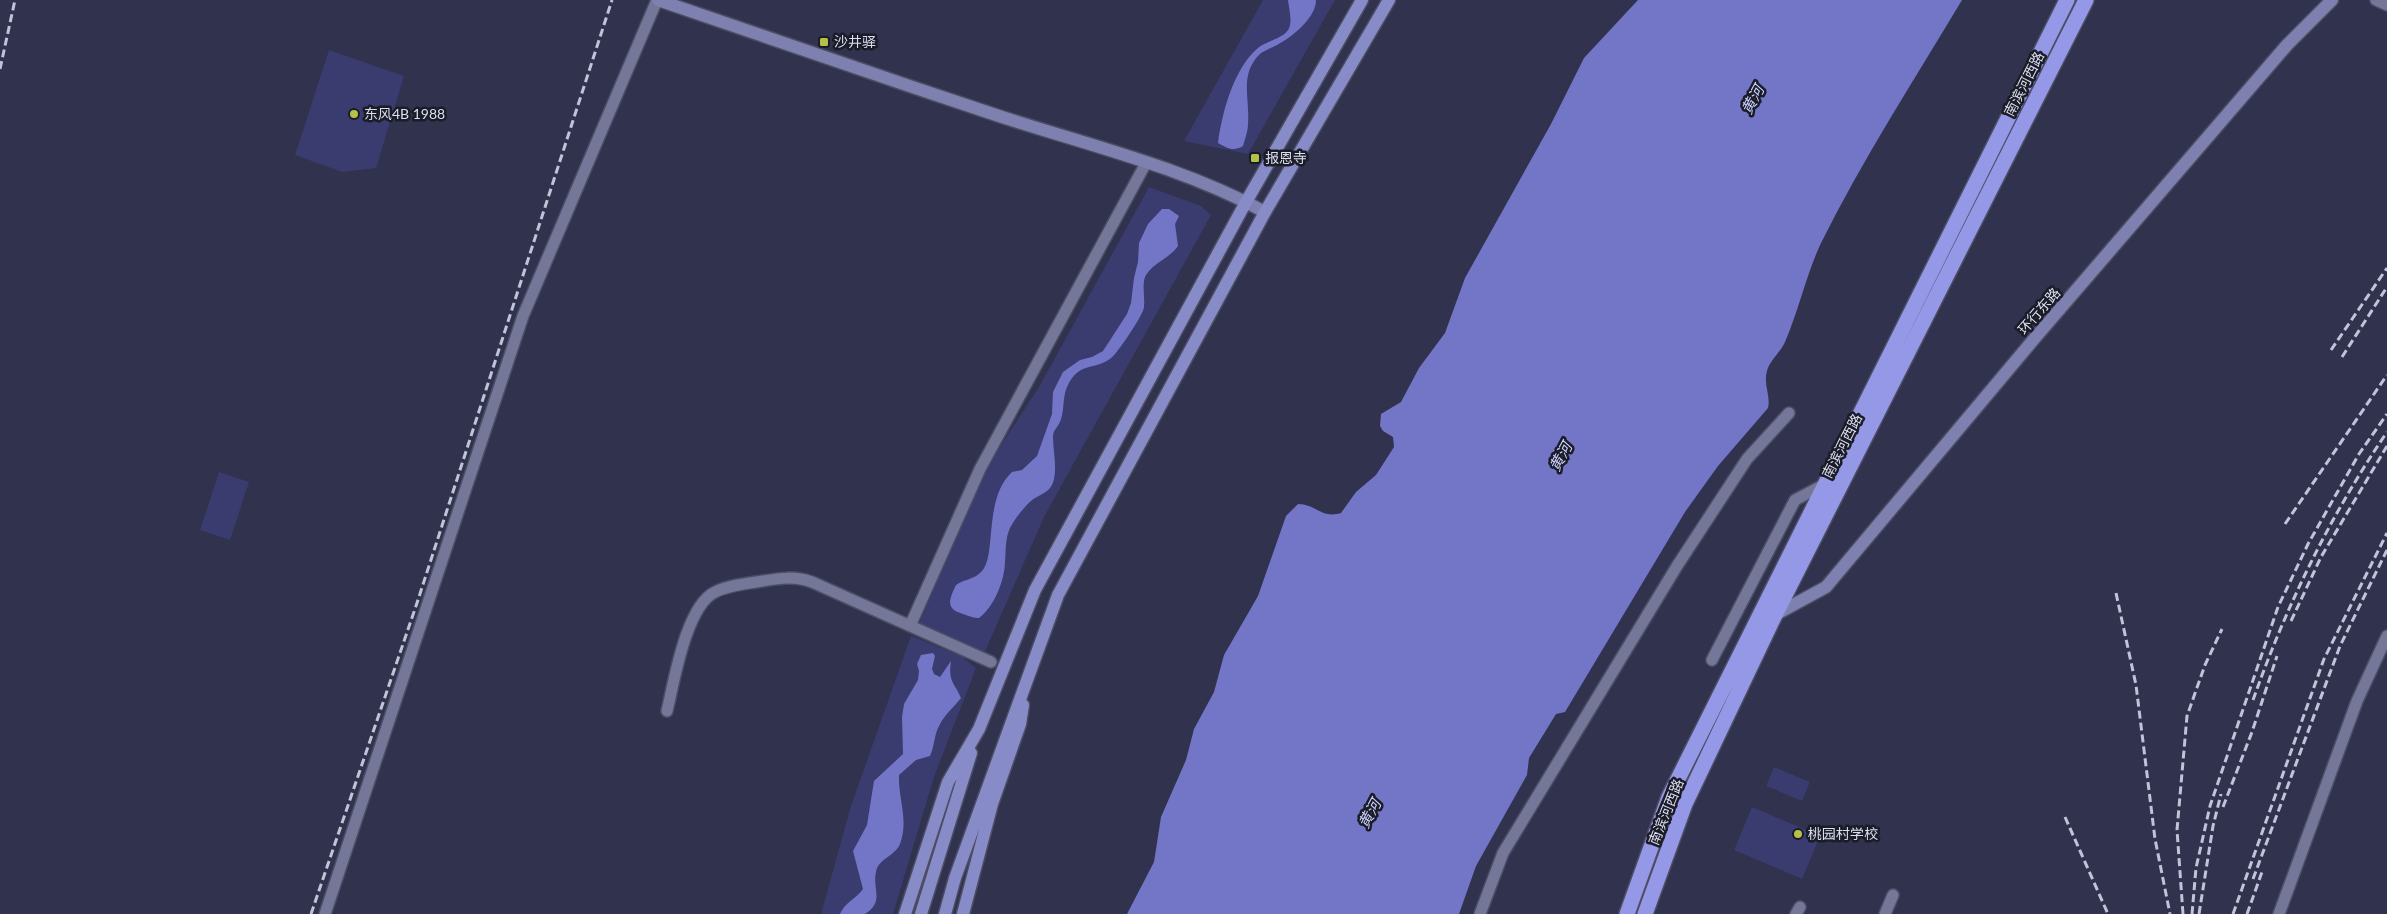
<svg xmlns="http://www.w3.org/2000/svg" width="2387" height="914" font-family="Lato,'Noto Sans SC',sans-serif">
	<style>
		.green { fill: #3a3b6f }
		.water { fill: #7376c7 }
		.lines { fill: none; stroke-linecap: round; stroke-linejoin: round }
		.street-casing { stroke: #4c4d64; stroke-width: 14 }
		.secondary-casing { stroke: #4c4d64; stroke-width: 15 }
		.primary-casing { stroke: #4c4d64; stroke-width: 15 }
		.highway-casing { stroke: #4c4d64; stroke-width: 18 }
		.street { stroke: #747797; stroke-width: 11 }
		.secondary { stroke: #7e81af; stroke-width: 12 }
		.primary { stroke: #878bc7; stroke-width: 12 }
		.highway { stroke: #9498e7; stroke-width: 15 }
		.rail { stroke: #c1c3d7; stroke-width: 3; stroke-dasharray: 8 4; stroke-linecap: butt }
		.poi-dot { fill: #b5c249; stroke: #1a1c28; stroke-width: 2 }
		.labels { text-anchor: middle; stroke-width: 5; stroke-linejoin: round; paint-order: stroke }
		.poi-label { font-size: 14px; fill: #dddff1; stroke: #1a1c28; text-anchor: start }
		.street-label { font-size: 14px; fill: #dddff1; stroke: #1a1c28 }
		.water-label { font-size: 15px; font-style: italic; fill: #cdd1fd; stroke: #1a1c28 }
	</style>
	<rect width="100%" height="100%" fill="#30324e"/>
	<path class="green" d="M1263 0H1335L1248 154 1184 141Z
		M329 50 404 76 376 168 342 172 295 155Z
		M1149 187 1201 206 1211 215 1044 517 984 654 918 626 986 468 1039 387Z
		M219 472 249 482 230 540 200 530Z
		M911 636 961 656 976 668 934 777 893 914H821L851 806Z
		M1774 767 1810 782 1802 801 1766 786Z
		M1752 807 1820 836 1802 879 1734 850Z"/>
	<path class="water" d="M1288 0H1316C1316 18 1292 37 1277 45 1270 49 1263 50 1257 57 1240 77 1250 100 1248 124 1248 131 1245 139 1243 146 1233 152 1227 148 1218 143 1222 112 1234 68 1258 48 1266 41 1282 39 1288 30 1293 23 1289 9 1288 0Z
		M1638 0H1962C1914 80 1863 159 1821 243 1806 275 1799 310 1785 342 1780 353 1770 360 1767 371 1763 384 1771 396 1768 408L1718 466 1685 512 1565 712 1556 714 1529 758 1527 775 1476 866 1459 914H1127L1154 862 1161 817 1186 760 1194 729 1214 692 1224 655 1258 596 1286 516 1298 504C1316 504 1321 519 1341 513L1356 492 1376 475 1394 447 1393 437 1383 431 1380 426 1381 414 1401 402 1419 368 1445 333 1465 278 1551 124 1584 58Z
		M1162 209H1169L1179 216 1175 224 1178 246C1169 259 1152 263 1145 277 1142 286 1145 297 1144 307 1144 314 1121 347 1115 354 1099 373 1080 358 1067 387 1062 398 1065 413 1059 424 1056 429 1053 431 1053 437 1053 451 1057 465 1054 479 1051 493 1041 493 1031 501 1024 507 1014 520 1010 528 1005 539 1006 550 1005 561 1005 580 994 607 979 618 973 618 969 616 963 614 945 609 949 600 956 585 963 580 974 579 980 573 998 559 982 500 1012 472L1022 470 1037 456 1052 414 1053 392 1063 372 1080 360 1092 357 1103 351 1127 314 1131 303 1134 278 1138 262 1139 243 1148 224Z
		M933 653 935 656 932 669 934 674 940 677 951 661C948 682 954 682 961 698 954 707 944 715 939 726 934 735 935 745 930 756L916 760 899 775C898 799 909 819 900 844 895 856 878 859 876 872 872 890 885 901 865 914H840C845 902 856 899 863 889L853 851 867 825 874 781 903 754 902 717 904 704 918 680 919 671 917 664 921 655Z"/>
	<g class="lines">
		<defs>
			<path id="street" d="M2376 0 2387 5
				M910 626 980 469 1146 163
				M1712 660 1795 500 1827 483
				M667 711C674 682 686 606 715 592 727 586 742 584 756 582 776 579 792 575 812 582L991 662
				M325 914 523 316 657 0
				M1480 914 1503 853 1677 566 1747 459 1789 413
				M1796 914 1800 907
				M1885 914 1893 895
				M2279 914 2357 701 2387 636"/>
			<path id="secondary" d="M658 0C771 39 885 78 999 116 1088 145 1182 167 1265 212
				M1771 617 1826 587 2034 339 2287 45 2332 0"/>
			<path id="primary" d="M905 914 948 782 979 729 1035 590 1246 202 1362 0
				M921 914 971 753
				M945 914 955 878 1058 595 1265 212 1389 0
				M963 914 992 804 1020 724 1023 705"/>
			<path id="highway" d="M1627 914 1669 797 2067 0
				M1645 914 1685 804 1774 617 2086 0"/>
		</defs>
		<use href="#street" class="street-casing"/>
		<use href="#secondary" class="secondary-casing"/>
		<use href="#primary" class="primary-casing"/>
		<use href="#highway" class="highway-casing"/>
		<use href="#street" class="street"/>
		<use href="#secondary" class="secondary"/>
		<use href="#primary" class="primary"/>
		<use href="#highway" class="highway"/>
		<path class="rail" d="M0 69 15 0
			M2331 350 2387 268
			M2342 357 2387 287
			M2285 524 2387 375
			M2116 593 2136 685 2155 839 2170 914
			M2291 621 2321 557 2387 446
			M2253 700C2287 604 2330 516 2387 432
			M2223 807 2252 732 2277 656
			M2065 817 2108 914
			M2253 879 2340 646 2387 550
			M311 914 417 603 612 0
			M2183 914 2177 830 2187 716 2205 665 2222 629
			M2192 914 2196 868 2210 806 2278 607 2308 544 2359 454 2387 414
			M2199 914 2213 826 2221 794
			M2233 914 2324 659 2387 533
			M2247 914 2262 872"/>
	</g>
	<g class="poi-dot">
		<rect x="819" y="37" width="10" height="10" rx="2.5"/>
		<circle cx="354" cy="114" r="5"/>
		<rect x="1250" y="153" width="10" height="10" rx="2.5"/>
		<circle cx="1798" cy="834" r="5"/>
	</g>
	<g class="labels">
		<g class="poi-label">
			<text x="834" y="47">沙井驿</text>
			<text x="364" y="119">东风4B 1988</text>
			<text x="1265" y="163">报恩寺</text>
			<text x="1808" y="839">桃园村学校</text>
		</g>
		<g class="street-label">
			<text transform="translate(2024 84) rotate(-63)" y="5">南滨河西路</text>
			<text transform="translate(2039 311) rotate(-49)" y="5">环行东路</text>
			<text transform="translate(1842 446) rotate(-63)" y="5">南滨河西路</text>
			<text transform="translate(1666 812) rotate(-68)" y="5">南滨河西路</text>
		</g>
		<g class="water-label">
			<text transform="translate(1753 100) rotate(-62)" y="5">黄河</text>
			<text transform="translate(1561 457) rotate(-62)" y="5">黄河</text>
			<text transform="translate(1370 814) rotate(-62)" y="5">黄河</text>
		</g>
	</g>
</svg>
